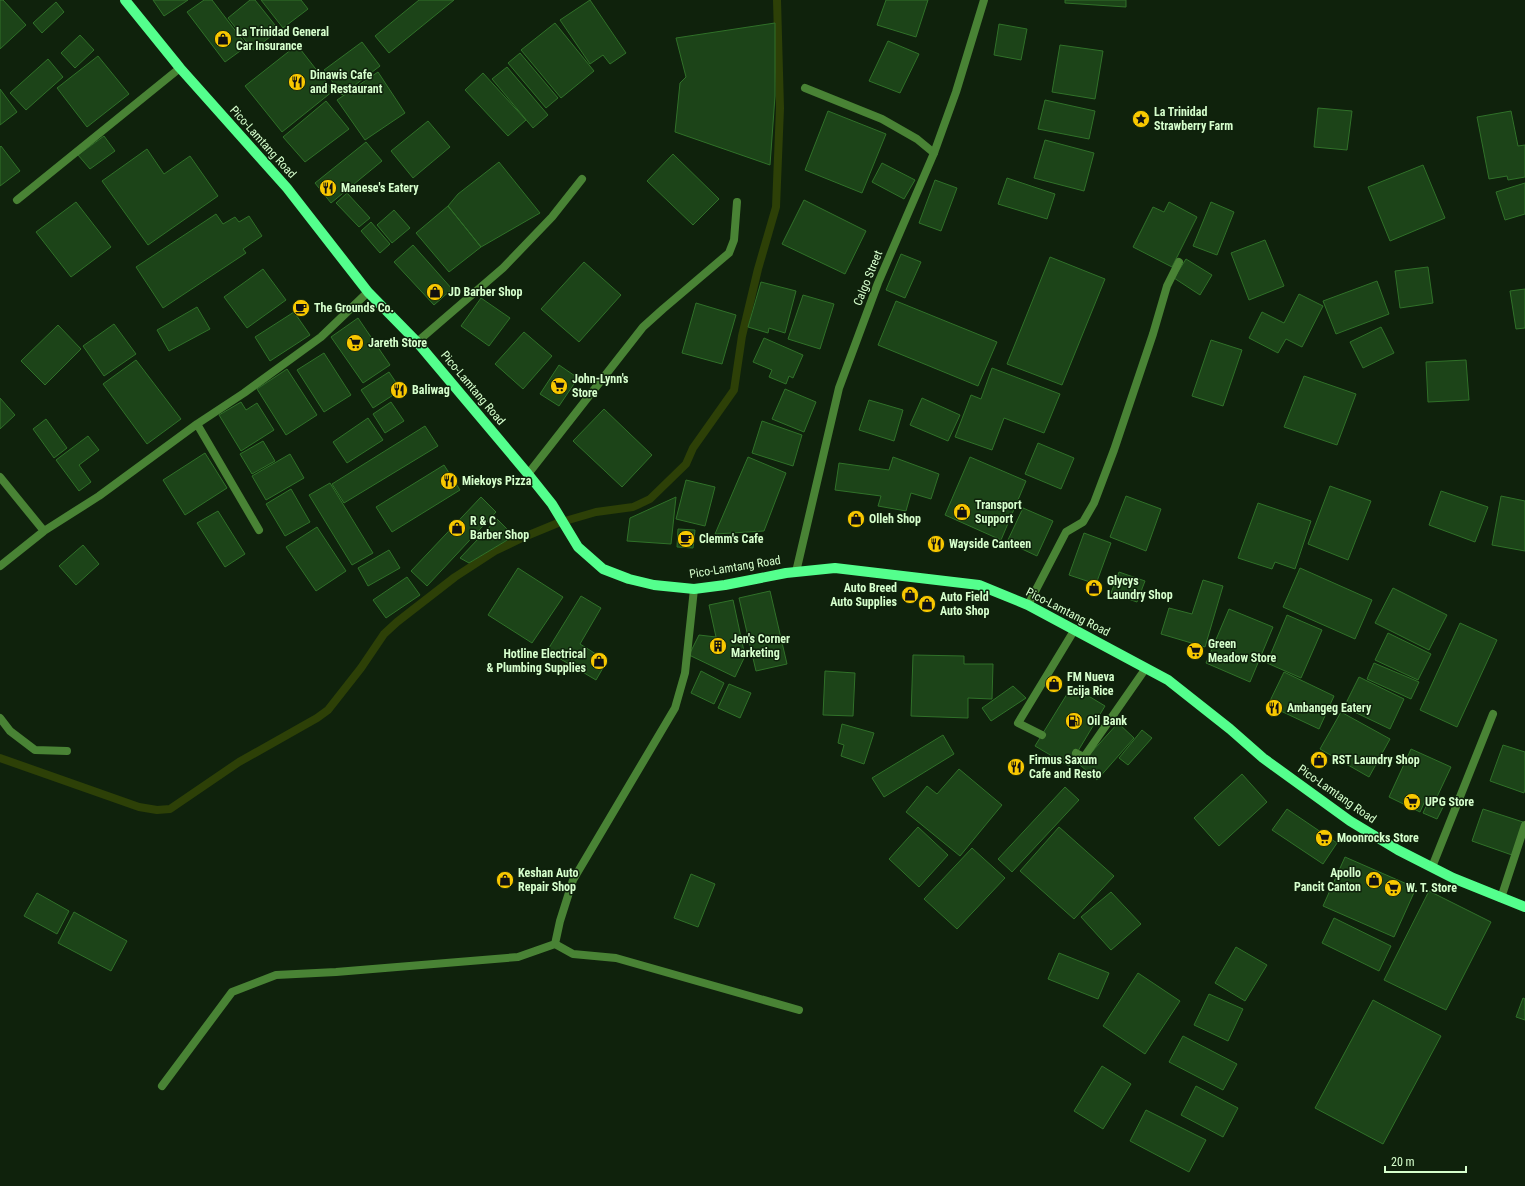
<svg xmlns="http://www.w3.org/2000/svg" width="1525" height="1186" font-family="'Roboto Condensed',sans-serif">
	<style>
		.lines { fill: none; stroke-linecap: round; stroke-linejoin: round }
		.stream { stroke: #2d4007; stroke-width: 8 }
		.building { fill: #1c4418; stroke: #307129 }
		.service { stroke: #498335; stroke-width: 8 }
		.minor { stroke: #498335; stroke-width: 8 }
		.primary { stroke: #54ff8d; stroke-width: 10 }
		.labels { text-anchor: middle; stroke-width: 3; stroke-linejoin: round; paint-order: stroke }
		.poi-label { font-size: 12px; font-weight: bold; fill: #d6ffcd; stroke: #0f220c; text-anchor: start }
		.street-label { font-size: 12px; fill: #d6ffcd; stroke: #0f220c }
	</style>
	<rect width="100%" height="100%" fill="#0f220c"/>
	<g class="lines">
		<path class="stream" d="M0 758 139 807 157 810 170 809 239 762 317 718 328 710 361 668 384 634 397 622 455 577 495 551 524 537 558 523 596 512 633 507 650 499 686 464 693 448 734 390 742 336 758 269 776 207 780 108 777 0"/>
	</g>
	<path class="building" d="M0 0H3L26 25 0 49Z
		M153 0H188L164 16Z
		M204 0H212L247 46 225 62 187 12Z
		M250 0H255L279 30 253 50 228 18Z
		M261 0H301L308 9 283 28Z
		M419 0H454L389 53 375 36Z
		M590 0 626 53 610 64 603 55 590 64 560 20Z
		M886 0H928L916 37 877 25Z
		M1065 0H1126V7L1065 3Z
		M56 2 64 12 42 33 33 23Z
		M555 23 594 71 561 98 521 50Z
		M775 23V96L770 165 675 132 680 83 686 77 676 38Z
		M999 24 1027 29 1021 60 994 55Z
		M80 35 94 50 75 68 61 53Z
		M888 41 919 54 900 93 869 81Z
		M362 42 380 66 342 95 324 70Z
		M297 45 333 91 282 132 245 86Z
		M1060 45 1103 51 1095 99 1052 92Z
		M520 53 558 98 546 108 508 63Z
		M98 56 129 94 87 127 57 88Z
		M48 59 63 77 26 110 10 93Z
		M507 67 548 115 533 128 492 79Z
		M378 72 405 113 365 140 337 100Z
		M483 73 526 120 508 136 465 90Z
		M0 89 17 112 0 125Z
		M1045 100 1095 111 1089 139 1038 129Z
		M326 101 349 129 305 162 283 137Z
		M1318 108 1352 111 1347 150 1314 147Z
		M828 111 886 134 862 193 805 170Z
		M1511 111 1518 146 1525 145V177L1508 180 1507 176 1489 179 1477 117Z
		M428 121 450 147 413 178 391 151Z
		M104 136 115 151 90 169 78 155Z
		M1045 140 1094 153 1084 191 1034 178Z
		M366 142 382 161 331 203 315 183Z
		M1 146 20 171 0 186V147Z
		M147 149 164 174 190 156 218 196 148 245 102 181Z
		M673 154 719 199 693 225 647 181Z
		M499 162 540 213 481 247 448 206 458 194Z
		M882 163 915 180 904 199 872 182Z
		M1423 165 1445 218 1390 241 1368 187Z
		M1007 178 1055 194 1047 219 998 204Z
		M935 180 957 188 941 231 919 223Z
		M1525 183V214L1505 220 1496 192Z
		M347 193 370 218 359 227 336 203Z
		M804 200 866 231 845 274 782 244Z
		M76 202 111 247 71 277 36 232Z
		M1169 202 1197 217 1172 267 1133 247 1153 207 1164 212Z
		M1211 202 1234 212 1217 255 1193 246Z
		M448 206 481 247 449 272 416 233Z
		M394 210 410 228 392 243 377 225Z
		M216 214 223 224 235 217 239 222 249 216 262 236 243 249 246 253 163 308 136 267Z
		M371 222 390 244 380 253 361 231Z
		M1265 240 1284 286 1249 300 1231 253Z
		M413 245 452 289 434 305 394 262Z
		M901 254 921 262 905 298 886 290Z
		M1050 257 1105 279 1062 385 1007 364Z
		M1186 259 1212 275 1200 295 1174 278Z
		M584 262 621 295 579 342 541 309Z
		M1428 267 1433 303 1400 308 1395 271Z
		M263 269 286 300 247 328 224 297Z
		M1377 281 1389 314 1336 334 1323 301Z
		M761 282 796 291 785 333 769 328 768 333 748 327Z
		M1525 289V328L1516 329 1510 291Z
		M1299 294 1323 306 1302 347 1286 339 1278 353 1249 338 1262 312 1284 323Z
		M803 295 834 304 820 349 788 339Z
		M481 298 510 318 489 346 461 326Z
		M896 301 997 342 978 386 878 345Z
		M696 303 736 315 722 364 682 353Z
		M197 307 210 329 169 351 157 330Z
		M294 312 310 335 270 361 255 337Z
		M358 318 390 365 363 383 331 337Z
		M114 324 136 354 104 376 83 346Z
		M58 325 81 349 45 385 21 361Z
		M1381 327 1394 353 1363 368 1350 342Z
		M524 332 552 356 523 389 495 364Z
		M764 338 803 355 793 378 789 376 786 384 769 377 772 370 753 362Z
		M1211 340 1242 350 1223 406 1192 396Z
		M324 353 351 395 324 412 297 370Z
		M136 360 181 419 147 444 103 384Z
		M1466 360 1469 400 1428 402 1426 362Z
		M559 365 578 378 559 406 540 394Z
		M992 368 1060 394 1044 433 1004 418 992 450 955 437 971 395 981 399Z
		M287 369 317 415 286 435 257 389Z
		M389 372 401 390 373 408 361 390Z
		M1304 376 1356 394 1337 445 1284 427Z
		M785 389 816 402 804 432 772 419Z
		M0 398 15 415 0 429Z
		M922 398 960 415 948 441 910 425Z
		M869 400 903 410 894 441 859 430Z
		M241 402 246 410 257 403 274 430 241 451 219 415Z
		M391 402 404 421 385 433 373 414Z
		M604 409 652 455 622 487 573 441Z
		M368 418 383 440 347 463 333 442Z
		M46 419 67 448 54 458 33 429Z
		M762 421 802 435 793 466 752 453Z
		M425 426 438 446 344 503 332 484Z
		M88 436 99 450 79 465 91 482 79 491 56 460Z
		M263 441 275 461 252 474 240 454Z
		M1038 443 1074 458 1061 489 1025 474Z
		M205 453 227 488 185 515 163 480Z
		M290 454 304 478 266 500 252 476Z
		M748 457 786 473 764 531 715 534Z
		M893 457 939 474 931 499 911 493 906 511 878 506 881 496 835 490 839 463 889 470Z
		M970 457 1026 481 1001 540 945 515Z
		M444 465 460 490 392 532 376 507Z
		M686 480 715 487 705 526 676 519Z
		M330 483 373 553 352 565 309 495Z
		M1330 486 1371 501 1348 560 1308 544Z
		M291 489 310 522 285 536 266 504Z
		M1441 491 1488 507 1475 542 1429 525Z
		M1126 496 1161 509 1146 551 1110 537Z
		M1501 496 1525 501V551L1492 545Z
		M481 497 496 512 427 586 411 571Z
		M676 497 671 544 627 541 630 518Z
		M1258 503 1311 521 1295 569 1275 562 1272 569 1238 558Z
		M1023 508 1053 521 1037 556 1007 542Z
		M218 511 245 554 225 567 197 523Z
		M497 519 514 536 469 563 460 558Z
		M317 527 346 571 316 591 286 547Z
		M678 529 695 530 693 548 677 547Z
		M1084 533 1111 543 1096 584 1069 575Z
		M83 545 99 564 76 585 59 566Z
		M389 550 400 568 368 586 358 568Z
		M518 568 563 597 532 643 488 615Z
		M1300 568 1372 600 1355 639 1283 607Z
		M1119 572 1145 581 1137 602 1111 593Z
		M407 577 420 595 386 618 373 600Z
		M1203 580 1223 586 1205 647 1161 634 1169 608 1192 614Z
		M1393 588 1447 615 1429 650 1375 623Z
		M770 591 787 664 756 671 739 598Z
		M581 596 601 608 580 644 607 661 596 680 547 651Z
		M733 600 745 656 735 677 689 655 699 635 716 637 709 605Z
		M1229 609 1273 627 1250 682 1206 663Z
		M1287 615 1322 630 1301 678 1267 663Z
		M1460 623 1497 640 1457 727 1420 710Z
		M1388 633 1431 654 1418 680 1375 660Z
		M913 655 964 656V664H993L992 699 968 698V718L911 716Z
		M1374 663 1419 682 1411 699 1367 679Z
		M701 671 724 683 714 704 691 693Z
		M825 671 855 673 853 716 823 715Z
		M1284 672 1334 696 1319 729 1268 705Z
		M1359 677 1404 699 1390 729 1344 707Z
		M729 684 751 693 740 718 718 708Z
		M1013 686 1026 698 991 721 982 708Z
		M1072 686 1105 706 1069 766 1035 746Z
		M1341 712 1390 739 1369 777 1320 749Z
		M1118 723 1134 738 1097 780 1080 765Z
		M842 724 874 733 864 764 841 756 844 745 838 743Z
		M1142 730 1152 738 1128 765 1119 758Z
		M943 735 954 754 884 797 872 778Z
		M1503 745 1525 752V789L1524 793 1490 781Z
		M1411 749 1451 767 1436 799 1445 803 1437 819 1423 813 1428 802 1425 801 1420 812 1389 797Z
		M959 769 1002 805 960 856 906 812 927 786 937 794Z
		M1242 774 1267 802 1219 846 1194 818Z
		M1065 787 1079 800 1012 872 998 859Z
		M1287 809 1337 843 1323 864 1272 830Z
		M1483 809 1523 822 1512 855 1472 841Z
		M918 827 948 855 919 887 889 859Z
		M1059 827 1114 876 1074 919 1020 871Z
		M972 848 1005 878 957 929 924 899Z
		M1345 857 1416 888 1394 937 1323 906Z
		M691 874 715 884 698 927 674 918Z
		M1429 891 1491 922 1446 1010 1384 980Z
		M1111 892 1141 924 1111 950 1081 917Z
		M37 893 69 911 57 934 24 916Z
		M74 912 127 941 111 971 58 943Z
		M1334 918 1391 946 1379 971 1322 943Z
		M1236 947 1267 965 1245 1001 1215 983Z
		M1059 953 1109 973 1098 999 1048 979Z
		M1138 973 1180 1001 1145 1054 1103 1026Z
		M1209 994 1243 1009 1228 1041 1194 1025Z
		M1523 998 1525 999V1020L1516 1017Z
		M1373 1000 1441 1036 1383 1144 1315 1108Z
		M1183 1036 1237 1064 1223 1090 1169 1062Z
		M1102 1066 1131 1084 1103 1129 1074 1111Z
		M1196 1086 1238 1108 1223 1137 1181 1115Z
		M1146 1110 1206 1140 1189 1172 1130 1141Z"/>
	<g class="lines">
		<path class="service" d="M805 88 882 119 917 139 934 153
			M528 474 643 327 663 309 729 253 734 240 737 202
			M694 589 685 673 675 708 573 880 560 921 555 944 573 954 616 958 799 1010
			M1042 735 1018 723 1075 629
			M1076 753 1084 757 1146 668
			M1432 867 1493 714
			M162 1086 232 992 276 975 336 972 518 957 555 944"/>
		<path class="minor" d="M17 200 180 68
			M417 342 503 268 552 217 582 179
			M197 424 259 530
			M0 477 44 531
			M0 566 44 531 99 496 197 424 244 393 321 337 368 292
			M796 572 839 388 878 283 934 153 956 92 984 0
			M1028 605 1066 532 1083 522 1094 503 1114 450 1153 334 1167 286 1179 262
			M0 718 10 731 35 750 67 751
			M1501 898 1525 825"/>
		<path class="primary" d="M125 0 180 68 287 188 368 292 417 342 528 474 552 504 578 547 603 569 629 579 654 585 694 589 725 585 786 573 835 568 979 585 1028 605 1168 680 1230 729 1263 758 1350 821 1398 850 1453 878 1525 907"/>
	</g>
	<defs>
		<symbol id="shop-disc" viewBox="-11 -11 22 22"><circle r="9.5" fill="#f8c800" stroke="#0f220c"/><path d="M-5-2.5h2.3a2.7 3.5 0 0 1 5.4 0H5L5.5 6h-11ZM-1.5-2.5h3a1.5 2.3 0 0 0-3 0Z" fill="#111"/></symbol>
		<symbol id="restaurant-disc" viewBox="-11 -11 22 22"><circle r="9.5" fill="#f8c800" stroke="#0f220c"/><path d="M-5-6h1v4h1v-4h1v4h1v-4h1v5L-1.5 .5V6h-2V.5L-5-1ZM5-6V6H3V1.5H1.5Q1.5-4 5-6Z" fill="#111"/></symbol>
		<symbol id="sight-disc" viewBox="-11 -11 22 22"><circle r="9.5" fill="#f8c800" stroke="#0f220c"/><path d="M0-6L1.8-2.2L6-1.7L2.9 1.2L3.7 5.4L0 3.3L-3.7 5.4L-2.9 1.2L-6-1.7L-1.8-2.2Z" fill="#111"/></symbol>
		<symbol id="cafe-disc" viewBox="-11 -11 22 22"><circle r="9.5" fill="#f8c800" stroke="#0f220c"/><path d="M-5.5-4.5H6V0H3Q3 3.5 0 3.5H-2.5Q-5.5 3.5-5.5 0ZM3-3.2v2h1.7v-2ZM-6 4.5H4V6H-6Z" fill="#111"/></symbol>
		<symbol id="supermarket-disc" viewBox="-11 -11 22 22"><circle r="9.5" fill="#f8c800" stroke="#0f220c"/><path d="M-6-5.5h2.5l.6 2H6L4.5 2H-2.5L-4.4-4H-6ZM-1.5 3.2a1.3 1.3 0 1 0 .1 0ZM3 3.2a1.3 1.3 0 1 0 .1 0Z" fill="#111"/></symbol>
		<symbol id="building-disc" viewBox="-11 -11 22 22"><circle r="9.5" fill="#f8c800" stroke="#0f220c"/><path d="M-4-6H4V6H1V3H-1V6H-4ZM-2.5-4.3h1.7v1.8h-1.7ZM.8-4.3h1.7v1.8H.8ZM-2.5-1h1.7V.8h-1.7ZM.8-1h1.7V.8H.8Z" fill="#111"/></symbol>
		<symbol id="fuel-disc" viewBox="-11 -11 22 22"><circle r="9.5" fill="#f8c800" stroke="#0f220c"/><path d="M-5.5-6h7V0h2V4h1.3V-2.5L3-4.5l.8-.8L6-3V5H2.5V1h-1V6h-7ZM-4.2-4.7v3.2H.2V-4.7Z" fill="#111"/></symbol>
	</defs>
	<g fill-rule="evenodd">
		<use href="#shop-disc" x="213" y="29" width="20" height="20"/>
		<use href="#restaurant-disc" x="287" y="72" width="20" height="20"/>
		<use href="#sight-disc" x="1131" y="109" width="20" height="20"/>
		<use href="#restaurant-disc" x="318" y="178" width="20" height="20"/>
		<use href="#shop-disc" x="425" y="282" width="20" height="20"/>
		<use href="#cafe-disc" x="291" y="298" width="20" height="20"/>
		<use href="#supermarket-disc" x="345" y="333" width="20" height="20"/>
		<use href="#supermarket-disc" x="549" y="376" width="20" height="20"/>
		<use href="#restaurant-disc" x="389" y="380" width="20" height="20"/>
		<use href="#restaurant-disc" x="439" y="471" width="20" height="20"/>
		<use href="#shop-disc" x="952" y="502" width="20" height="20"/>
		<use href="#shop-disc" x="846" y="509" width="20" height="20"/>
		<use href="#shop-disc" x="447" y="518" width="20" height="20"/>
		<use href="#cafe-disc" x="676" y="529" width="20" height="20"/>
		<use href="#restaurant-disc" x="926" y="534" width="20" height="20"/>
		<use href="#shop-disc" x="1084" y="578" width="20" height="20"/>
		<use href="#shop-disc" x="900" y="585" width="20" height="20"/>
		<use href="#shop-disc" x="917" y="594" width="20" height="20"/>
		<use href="#building-disc" x="708" y="636" width="20" height="20"/>
		<use href="#supermarket-disc" x="1185" y="641" width="20" height="20"/>
		<use href="#shop-disc" x="589" y="651" width="20" height="20"/>
		<use href="#shop-disc" x="1044" y="674" width="20" height="20"/>
		<use href="#restaurant-disc" x="1264" y="698" width="20" height="20"/>
		<use href="#fuel-disc" x="1064" y="711" width="20" height="20"/>
		<use href="#shop-disc" x="1309" y="750" width="20" height="20"/>
		<use href="#restaurant-disc" x="1006" y="757" width="20" height="20"/>
		<use href="#supermarket-disc" x="1402" y="792" width="20" height="20"/>
		<use href="#supermarket-disc" x="1314" y="828" width="20" height="20"/>
		<use href="#shop-disc" x="495" y="870" width="20" height="20"/>
		<use href="#shop-disc" x="1364" y="870" width="20" height="20"/>
		<use href="#supermarket-disc" x="1383" y="878" width="20" height="20"/>
	</g>
	<g class="labels">
		<g class="poi-label">
			<text x="236" y="36">La Trinidad General<tspan x="236" dy="14">Car Insurance</tspan></text>
			<text x="310" y="79">Dinawis Cafe<tspan x="310" dy="14">and Restaurant</tspan></text>
			<text x="1154" y="116">La Trinidad<tspan x="1154" dy="14">Strawberry Farm</tspan></text>
			<text x="341" y="192">Manese's Eatery</text>
			<text x="448" y="296">JD Barber Shop</text>
			<text x="314" y="312">The Grounds Co.</text>
			<text x="368" y="347">Jareth Store</text>
			<text x="572" y="383">John-Lynn's<tspan x="572" dy="14">Store</tspan></text>
			<text x="412" y="394">Baliwag</text>
			<text x="462" y="485">Miekoys Pizza</text>
			<text x="975" y="509">Transport<tspan x="975" dy="14">Support</tspan></text>
			<text x="869" y="523">Olleh Shop</text>
			<text x="470" y="525">R &amp; C<tspan x="470" dy="14">Barber Shop</tspan></text>
			<text x="699" y="543">Clemm's Cafe</text>
			<text x="949" y="548">Wayside Canteen</text>
			<text x="1107" y="585">Glycys<tspan x="1107" dy="14">Laundry Shop</tspan></text>
			<text x="897" y="592" text-anchor="end">Auto Breed<tspan x="897" dy="14">Auto Supplies</tspan></text>
			<text x="940" y="601">Auto Field<tspan x="940" dy="14">Auto Shop</tspan></text>
			<text x="731" y="643">Jen's Corner<tspan x="731" dy="14">Marketing</tspan></text>
			<text x="1208" y="648">Green<tspan x="1208" dy="14">Meadow Store</tspan></text>
			<text x="586" y="658" text-anchor="end">Hotline Electrical<tspan x="586" dy="14">&amp; Plumbing Supplies</tspan></text>
			<text x="1067" y="681">FM Nueva<tspan x="1067" dy="14">Ecija Rice</tspan></text>
			<text x="1287" y="712">Ambangeg Eatery</text>
			<text x="1087" y="725">Oil Bank</text>
			<text x="1029" y="764">Firmus Saxum<tspan x="1029" dy="14">Cafe and Resto</tspan></text>
			<text x="1332" y="764">RST Laundry Shop</text>
			<text x="1425" y="806">UPG Store</text>
			<text x="1337" y="842">Moonrocks Store</text>
			<text x="518" y="877">Keshan Auto<tspan x="518" dy="14">Repair Shop</tspan></text>
			<text x="1361" y="877" text-anchor="end">Apollo<tspan x="1361" dy="14">Pancit Canton</tspan></text>
			<text x="1406" y="892">W. T. Store</text>
		</g>
		<g class="street-label">
			<text transform="translate(263 142) rotate(48)" y="4">Pico-Lamtang Road</text>
			<text transform="translate(868 278) rotate(-68)" y="4">Calgo Street</text>
			<text transform="translate(473 388) rotate(50)" y="4">Pico-Lamtang Road</text>
			<text transform="translate(735 567) rotate(-9)" y="4">Pico-Lamtang Road</text>
			<text transform="translate(1068 612) rotate(27)" y="4">Pico-Lamtang Road</text>
			<text transform="translate(1337 794) rotate(35)" y="4">Pico-Lamtang Road</text>
		</g>
	</g>
	<path d="M1385 1166v6h81v-6" fill="none" stroke="#d6ffcd" stroke-width="2"/>
	<text x="1391" y="1166" font-size="12" fill="#d6ffcd" stroke="#0f220c" stroke-width="3" paint-order="stroke">20 m</text>
</svg>
